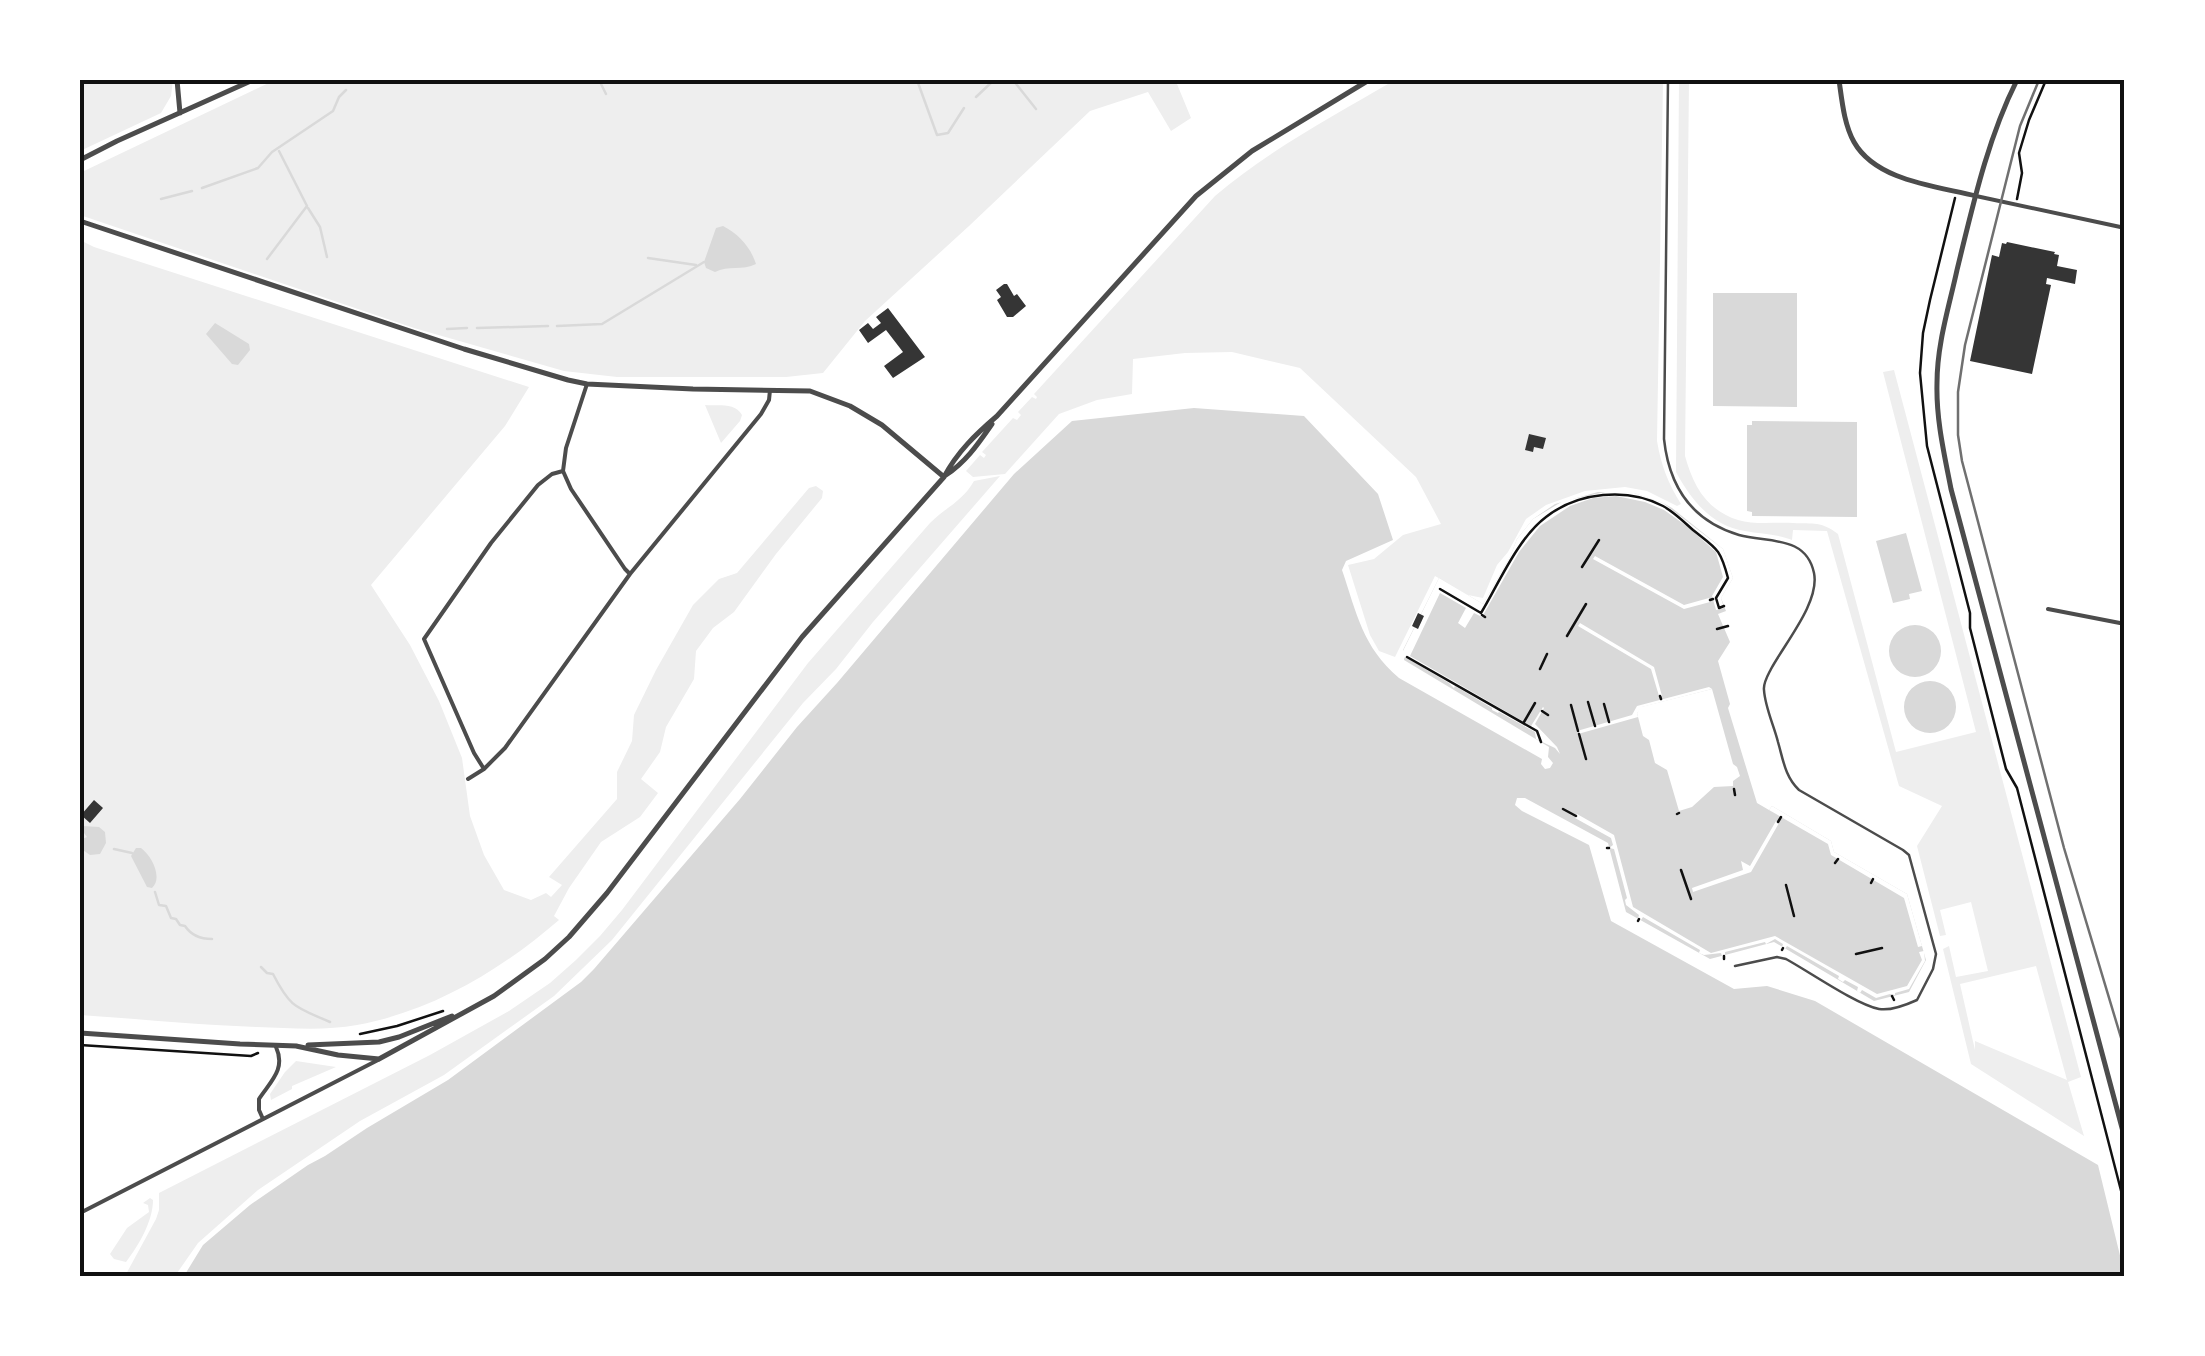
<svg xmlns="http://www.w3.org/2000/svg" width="2205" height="1356" font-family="'DejaVu Sans',sans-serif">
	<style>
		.green { fill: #eee; fill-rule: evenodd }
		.water { fill: #d9d9d9; fill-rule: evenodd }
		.pier { fill: #fff }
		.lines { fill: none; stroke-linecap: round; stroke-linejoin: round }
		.stream { stroke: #d9d9d9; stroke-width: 2.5 }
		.building { fill: #353535 }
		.path { stroke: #111; stroke-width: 2.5 }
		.service { stroke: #4c4c4c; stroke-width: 2.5 }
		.minor { stroke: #4c4c4c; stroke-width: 4 }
		.tertiary { stroke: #4c4c4c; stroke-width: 5 }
		.rail { stroke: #707070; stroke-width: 2.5 }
		.neatline { fill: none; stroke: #111; stroke-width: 4 }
	</style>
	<rect width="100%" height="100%" fill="#fff"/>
	<path class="green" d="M80 80H173L171 96 161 113 80 151Z
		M275 80H1183L1177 84 1191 118 1171 131 1148 92 1090 111 969 226 865 321 823 373 786 377H617L564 371 414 328 80 215V174L84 171Z
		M1395 80H1663L1657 441C1661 465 1668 483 1681 504L1677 506 1647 491 1625 487 1585 491 1546 505 1526 519 1508 552 1497 565 1483 598 1468 595 1435 576 1395 657 1379 651 1370 635 1348 565 1374 559 1403 535 1441 524 1416 477 1300 368 1232 352 1185 353 1133 359 1132 394 1097 400 1059 414 1005 474 973 477 966 471 980 455 984 458 986 455 982 452 1013 418 1017 420 1021 415 1018 412 1032 397 1036 399 1037 397 1034 394 1215 196C1269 150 1333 116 1395 80Z
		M1679 80H1689L1685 456C1693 485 1706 510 1738 520 1754 525 1776 522 1793 523 1814 524 1821 521 1838 534L1896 752 1976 732 1883 372 1894 370 2081 1077 2068 1082 2084 1136 1971 1064 1943 949 1949 946 1956 977 1988 971 1971 902 1940 910 1946 935 1940 936 1917 846 1942 806 1899 786 1827 531 1793 530 1792 540C1777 534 1761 534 1745 531 1712 526 1691 500 1676 472ZM2036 966 2067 1080 1975 1041V1050L1960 984Z
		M80 240 94 247 529 387 505 426 371 585 410 645 439 701 462 758 470 816 484 855 504 890 531 900 546 893 551 897 562 885 549 877 617 799V772L632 741 634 715 656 670 693 605 719 579 737 573 809 488 816 486 823 491 822 498 776 554 734 612 713 628 696 651 694 679 666 727 660 752 641 779 658 793 640 817 601 842 569 888 554 916 559 920C501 970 433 1011 357 1025 325 1031 289 1028 257 1027 198 1025 139 1019 80 1015Z
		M705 405C718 406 735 402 742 415L740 421 721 443Z
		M1000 476 873 622 836 669 803 703 612 940 554 996 444 1075 360 1121 258 1190 198 1243 175 1276H125L156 1219 159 1210V1193L430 1055 509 1011 550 983 576 960 600 936 622 910 808 663 930 523C946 507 962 502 974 481Z
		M296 1061 336 1067 292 1086V1089L271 1100 270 1094 285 1072Z
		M150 1198 153 1200C153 1221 139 1245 126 1262L114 1259 110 1254 127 1228 149 1212 148 1205 143 1203Z"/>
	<path class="water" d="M723 226C739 234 751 248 756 264 743 271 728 265 715 272L706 268 704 262 716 228Z
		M1713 293H1797V407L1713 406Z
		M215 323 249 344 250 350 238 365 232 364 206 334Z
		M1194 408 1304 416 1378 494 1393 540 1346 561 1342 570C1357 614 1362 646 1399 678L1542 759 1541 764 1545 769 1550 768 1553 763 1548 757 1549 747 1404 660 1403 650 1439 578 1483 604 1510 557 1517 539 1533 519 1555 504 1598 492 1634 493 1663 503 1672 508 1723 549 1733 578 1721 598 1726 611 1718 614 1730 642 1718 661 1730 704 1728 708 1757 803 1769 810 1772 806 1831 841 1834 852 1907 894 1926 960 1909 992 1874 1001 1774 942 1710 959 1626 912 1608 843 1525 798H1517L1515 805 1522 811 1589 845 1611 921 1734 989 1767 986 1815 1001 2098 1165 2125 1276H184L203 1245 250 1205 308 1165 325 1156 367 1128 448 1080 581 982 594 969 740 799 797 727 837 683 1014 474 1072 421ZM1712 689 1733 764 1737 767 1740 776 1733 781V786L1714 787 1692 807 1679 811 1667 770 1655 763 1649 740 1643 736 1637 713 1641 707Z
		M1752 421 1857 422V517L1752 516V512L1747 511V425H1752Z
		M1906 533 1922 591 1909 594 1910 599 1893 603 1876 541Z
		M1889 651a26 26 0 1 1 52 0a26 26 0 1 1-52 0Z
		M1904 707a26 26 0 1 1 52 0a26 26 0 1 1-52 0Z
		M83 826 99 827 105 832 106 843 100 854 90 855 80 848V840L87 837 84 833 80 834V827Z
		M136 848H141C152 856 163 878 152 888L147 887 131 856Z"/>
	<path class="pier" d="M1610 491 1634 493 1663 503 1723 549 1733 578 1721 598 1724 608 1716 610 1712 596 1723 577 1716 552 1688 527 1664 510 1645 502 1616 496 1593 498 1570 506 1540 526 1519 552 1482 617 1474 613 1465 628 1458 623 1466 608 1440 593 1410 656 1531 726 1543 707 1544 708 1535 724 1557 747 1560 754 1555 748 1536 739 1535 732 1499 712 1498 713 1492 710V708L1455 686 1454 688 1449 683 1405 657 1401 664 1399 662V659L1439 578 1483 604 1510 557 1517 539 1533 519 1563 501Z
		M1595 556 1684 605 1709 598 1710 602 1684 609 1593 559Z
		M1580 623 1654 667 1662 696H1659L1651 669 1578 626Z
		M1709 687 1712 689 1642 707 1637 713 1638 717 1578 734 1577 731 1632 715 1637 706Z
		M1772 806 1831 841 1834 852 1907 894 1922 946 1918 947 1904 898 1831 855 1828 844 1769 810Z
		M1577 814 1614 835 1633 907 1711 953 1775 936 1877 994 1907 986 1922 960 1919 952 1924 951 1925 961 1909 989 1895 993V995L1890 994 1876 998 1862 990 1860 993 1857 991 1858 987 1845 980 1843 982 1838 979 1839 976 1787 946 1785 949 1782 947 1783 944 1775 939 1766 944 1765 942 1725 952V955L1722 956 1721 953 1704 955 1699 953 1700 950 1643 917 1641 920 1638 918 1639 915 1626 905 1625 900 1627 898 1614 849 1609 848 1613 845 1611 838 1575 818Z
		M1776 821 1779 823 1751 872 1693 892 1692 888 1743 870 1741 861 1750 866Z"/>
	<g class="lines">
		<path class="stream" d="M599 80 606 94
			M917 80 937 135 948 133 964 108
			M1013 80 1036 109
			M976 97 994 80
			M202 188 258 168 272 152 333 111 339 97 346 90
			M161 199 192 191
			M308 208 320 227 327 257
			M648 258 696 265
			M267 259 307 206 279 151
			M557 326 602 324 704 262
			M477 328 548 326
			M447 329 467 328
			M114 849 132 853
			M155 892 159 905 166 906 171 918 176 919 180 925 185 926C191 935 200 939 212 939
			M261 967 267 973 273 974C291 1009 296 1007 330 1022"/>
	</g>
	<path class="building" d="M2007 242 2055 252 2054 254 2059 255 2057 266 2077 270 2075 284 2047 278 2046 284 2051 285 2032 374 1970 361 1992 255 1999 257 2002 243 2006 244Z
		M1004 284H1007L1014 296 1017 294 1026 306 1013 317H1007L997 300 1001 297 996 290Z
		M888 308 925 357 893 378 884 366 903 352 886 330 868 343 859 330 868 323 873 329 881 323 876 317Z
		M1529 434 1546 438 1543 449 1534 447 1533 452 1525 450Z
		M1418 613 1424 616 1418 629 1412 626Z
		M94 800 103 808 90 823 81 815Z"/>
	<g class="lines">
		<path class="path" d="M1955 198 1930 300 1923 333 1920 373 1927 446 1970 613V628L2006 769 2017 788 2125 1206
			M2017 199 2022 173 2019 153 2029 120 2046 80
			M1582 567 1599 540
			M1440 589 1481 613C1499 583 1518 538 1546 517 1578 492 1627 487 1663 506 1674 512 1684 522 1693 530 1717 549 1720 548 1728 578L1716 598 1719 608 1724 606
			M1710 600 1713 599
			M1482 615 1485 617
			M1717 629 1728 626
			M1567 636 1586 604
			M1407 657 1537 731 1541 742
			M1540 669 1547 654
			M1660 696 1661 699
			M1588 702 1595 726
			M1604 704 1609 722
			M1571 705 1578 731
			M1542 711 1548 715
			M1524 722 1535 703
			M1579 734 1586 759
			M1734 789 1735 795
			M1563 809 1576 816
			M1677 814 1679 813
			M1778 822 1781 817
			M1607 848H1609
			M1835 863 1838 859
			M1681 870 1691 899
			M1871 883 1873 879
			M1786 885 1794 916
			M1638 921 1639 919
			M1782 950 1783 948
			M1856 954 1882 948
			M1724 956V959
			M1892 996 1894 1000
			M360 1034 397 1026 443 1011
			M80 1045 251 1056 258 1053"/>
		<path class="service" d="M1668 80 1664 439C1669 486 1692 521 1739 535 1768 543 1806 535 1814 573 1820 602 1785 643 1771 669 1768 675 1763 683 1764 690 1765 707 1774 726 1778 742 1783 759 1785 777 1799 790L1903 850 1909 855 1936 954 1933 969 1917 1000C1906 1005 1891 1011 1879 1009 1857 1005 1808 971 1786 959L1777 957 1735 966"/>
		<path class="minor" d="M1976 196 2125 228
			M563 471 571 489 625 569 630 574
			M2048 609 2125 624
			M484 769 474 753 424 639 491 543 538 485 552 474 563 471 566 448 587 384
			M468 779 484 769 505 748 630 574 761 414 769 400 770 390
			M263 1119 259 1110V1099C271 1081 286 1069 276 1047
			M80 1213 378 1060"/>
		<path class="tertiary" d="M177 80 180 113
			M1839 80C1842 101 1844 124 1854 142 1876 181 1936 186 1976 196
			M2017 80C1987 140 1973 205 1957 270 1949 307 1937 344 1937 383 1936 419 1944 453 1951 489L2125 1139
			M80 160 117 141 253 80
			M80 221 464 349 568 380 587 384 693 389 810 391 850 406 882 425 944 477
			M946 475C966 462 978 444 992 424
			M80 1033 240 1044 297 1046
			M308 1045 379 1042 399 1037 452 1016
			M296 1046 338 1055 379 1059 494 996 545 959 569 937 607 893 802 637 944 477C957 452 976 434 997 416L1196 196 1252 151 1369 80"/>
		<path class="rail" d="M2039 80 2020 126 1965 345 1958 392V435L1962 461 2064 848 2125 1051"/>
	</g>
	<rect width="2205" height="1356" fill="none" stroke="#ffffff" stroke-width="165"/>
	<rect x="82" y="82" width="2040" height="1192" class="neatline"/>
</svg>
